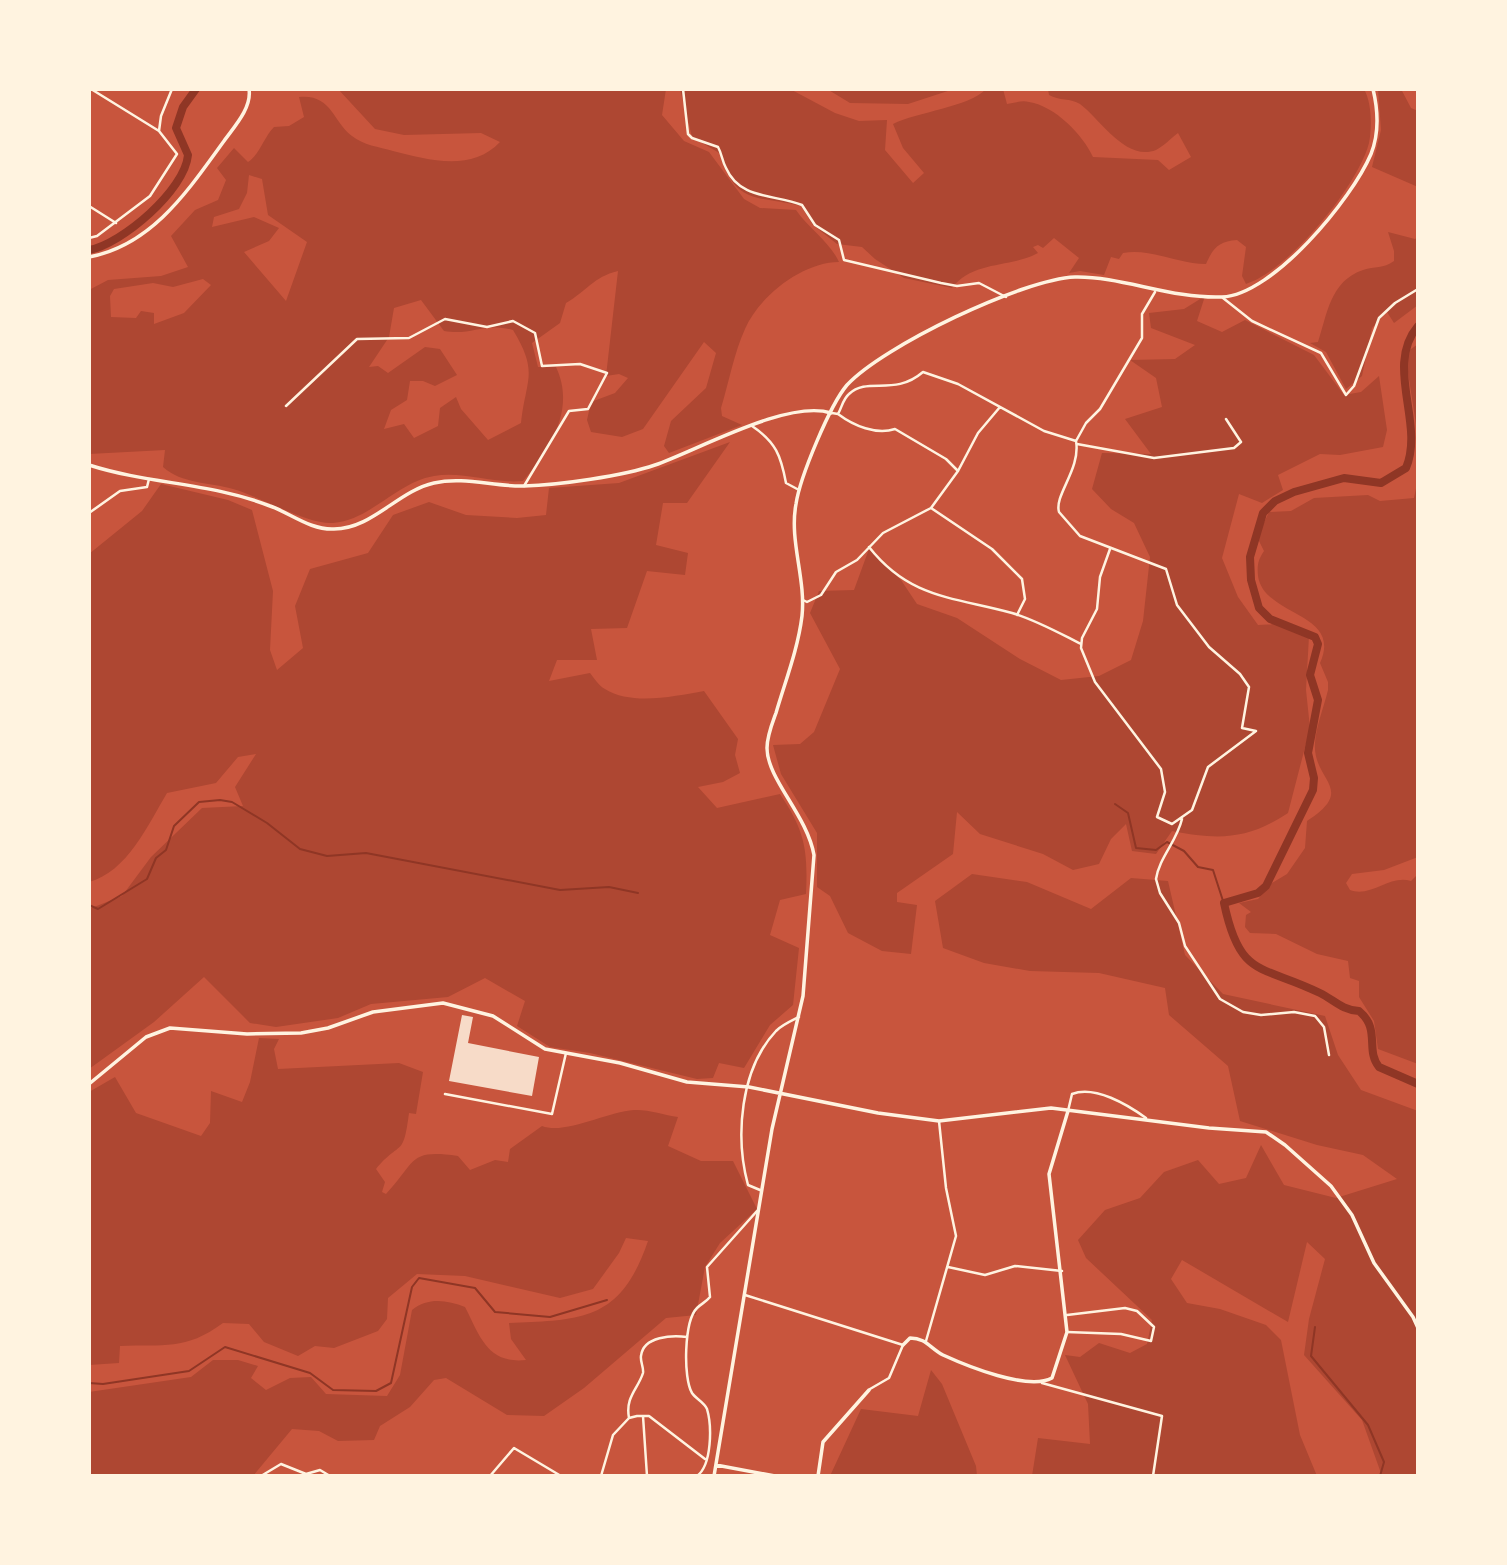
<svg xmlns="http://www.w3.org/2000/svg" width="1507" height="1565" font-family="Overpass,sans-serif">
	<style>
		.green { fill: #ae4732; fill-rule: evenodd }
		.lines { fill: none; stroke-linecap: round; stroke-linejoin: round }
		.stream { stroke: #8f3625; stroke-width: 2 }
		.river { stroke: #8f3625; stroke-width: 8 }
		.building { fill: #f7dbc8 }
		.minor { stroke: #fff3e0; stroke-width: 2.5 }
		.tertiary { stroke: #fff3e0; stroke-width: 3.5 }
	</style>
	<rect width="100%" height="100%" fill="#c8553d"/>
	<path class="green" d="M338 89H666L662 115 684 141 709 152 744 199 760 208 796 210C809 229 830 242 839 262 803 262 759 296 745 329 734 353 729 382 721 408L722 416 742 425 669 453 664 446 671 421 706 388 716 353 704 342 643 429 622 437 591 432 587 420 591 402 615 393 628 378 619 374 606 376 618 271C593 277 587 291 566 303L560 323 532 343 538 367H556C576 409 550 449 523 481 493 484 464 471 434 476 397 482 371 520 333 523 308 525 259 496 233 489 209 482 182 484 163 467L165 450 89 454V290L108 280 161 276 188 267 171 236 195 210 218 200 226 180 217 168 234 148 248 162C260 154 264 137 274 127L289 126 304 117 299 97C332 94 332 121 352 136 363 145 379 147 393 151 428 160 472 172 500 142L481 133 404 135 375 129ZM249 175 262 179 268 215 307 242 286 301 244 252 269 241 279 228 254 217 212 227 214 217 239 209 247 193ZM203 279 211 285 184 313 154 324V313L141 311 136 318 111 317 110 296 114 289 153 283 173 287ZM421 300 444 331C472 336 483 322 513 330 539 373 526 378 521 423L488 440 461 409 456 397 440 408 438 426 414 438 404 424 384 429 391 410 407 400 410 381H423L435 386 457 375 440 349 425 347 388 373 378 366 369 367 389 337 394 308Z
		M680 89H790L835 113 859 121 887 120 885 150 913 183 924 173 903 148 893 124C917 112 969 107 986 89H1003L1007 104C1014 103 1022 100 1029 102 1055 106 1083 135 1093 157L1158 160 1169 170 1191 157 1178 133C1171 138 1164 146 1156 150 1126 162 1100 119 1080 104 1071 98 1059 101 1049 95L1048 89H1364C1372 103 1372 128 1369 143 1358 186 1288 271 1246 284L1242 276 1246 247 1237 240C1219 241 1213 248 1206 264 1178 264 1151 248 1123 253L1119 259 1111 257 1104 275 1080 271 1069 273 1079 258 1054 238 1043 248 1038 245 1033 247 1038 253C1011 268 973 260 952 288L904 278 875 259 862 247 837 244 813 225 801 206C760 196 733 205 721 154L692 137Z
		M827 89H954L908 104 850 103Z
		M1378 89H1401L1411 108 1418 111V187L1372 167 1381 130Z
		M1388 232 1415 239 1418 237V305L1394 323 1387 312 1372 328 1362 376 1346 389 1326 352 1310 343 1318 342C1327 315 1330 281 1363 270 1375 266 1383 269 1394 261V251Z
		M1205 296 1197 321 1222 332 1245 320 1314 355 1344 395 1361 392 1379 376 1387 430 1383 447 1340 455 1320 454 1278 475 1283 490 1262 503 1239 494 1222 558 1238 597 1258 625 1290 623 1309 636 1306 690 1310 728 1288 813C1247 840 1219 840 1172 831L1156 854 1132 851 1126 824 1111 839 1099 864 1073 870 1043 854 980 834 957 812 953 854 897 893V902L917 905 911 954 882 951 848 933 830 896 817 887V833L781 774 773 745 800 744 814 732 840 669 810 613 819 591 854 590 869 549 901 580 917 604 957 618 1020 659 1061 680 1099 676 1131 660 1143 621 1150 557 1134 523 1111 509 1092 489 1102 453 1151 454 1125 419 1162 407 1156 378 1130 360 1175 359 1195 345 1151 328 1149 313 1184 309Z
		M1418 344V437L1406 360 1407 352Z
		M730 442 687 503H663L656 545 688 553 685 575 647 571 627 628 591 629 597 660H557L549 681 590 673C594 678 599 686 605 689 632 706 675 696 704 691L738 739 735 755 740 773 723 782 698 787 717 808 780 794C805 831 808 850 806 894L780 900 770 935 799 948 793 1005 770 1025 744 1068 719 1063 713 1078 697 1079 590 1053 550 1047 517 1026 525 1001 485 978 448 997 371 1004 338 1018 276 1027 250 1023 204 977 154 1022 89 1069V909L122 896 151 857 202 808 243 806 235 787 256 754 238 757 216 783 167 793C148 825 127 872 89 882V554L142 511 161 484 228 500 252 510 273 591 270 650 277 670 303 648 295 606 310 569 368 553 393 515 429 502 466 515 517 518 546 515 549 488 619 483Z
		M1418 479V857L1384 870 1352 874 1346 883 1350 890C1371 898 1390 874 1411 881L1418 874V1064L1378 1049 1374 1021 1359 997V981L1350 978 1348 961 1317 954 1276 934 1250 933 1245 927 1246 915 1251 912 1239 903 1258 899 1272 883 1287 874 1305 848 1307 821C1358 788 1312 781 1315 743 1316 726 1324 707 1328 690V682L1320 663C1343 612 1264 617 1258 576 1257 565 1258 560 1264 551L1257 537 1269 512 1291 511 1314 498 1368 495 1380 501 1414 498Z
		M972 874 1027 882 1091 909 1131 878 1168 881 1185 955 1223 994 1325 1016 1338 1055 1361 1090 1418 1111V1476H1382L1362 1420 1304 1355 1309 1319 1325 1259 1307 1242 1288 1322 1182 1260 1171 1279 1187 1303 1220 1309 1266 1325 1281 1340 1300 1435 1317 1476H1032L1038 1438 1090 1444 1088 1404 1065 1355 1080 1357 1099 1343 1130 1353 1147 1344 1152 1320 1086 1258 1078 1240 1105 1210 1140 1198 1164 1172 1198 1160 1219 1184 1246 1178 1261 1145 1284 1185 1336 1198 1397 1179 1363 1155 1317 1145 1240 1121 1228 1066 1169 1015 1165 988 1099 973 1030 971 984 963 943 948 935 901Z
		M259 1038 279 1039 274 1049 278 1069 399 1063 423 1072 416 1114 409 1113C403 1159 401 1139 376 1169L385 1182 382 1192 386 1194C417 1161 408 1149 458 1156L470 1170 495 1160 508 1162 510 1149 542 1126C565 1135 606 1112 634 1110 647 1109 664 1115 678 1117L668 1146 701 1161H733L757 1209 720 1243 705 1267 696 1315 666 1318 584 1388 544 1416 507 1415 446 1378 434 1380 410 1407 380 1426 374 1440 338 1441 319 1431 292 1429 253 1476H89V1392L191 1377 213 1360H238L258 1366 251 1378 266 1390 290 1378 311 1377 326 1394 387 1396 400 1375 412 1310C428 1297 447 1300 465 1307 480 1336 487 1364 526 1360L511 1339 509 1323C584 1320 621 1320 648 1241L626 1238 619 1253 593 1289 560 1298 465 1276 417 1274 388 1298 387 1319 378 1331 334 1348 315 1346 298 1356 264 1342 249 1324 223 1323C185 1351 164 1344 120 1346L119 1363 89 1365V1092L115 1077 136 1113 201 1136 210 1123 211 1091 242 1102 250 1082Z
		M931 1370 942 1384 976 1466 977 1476H830L861 1409 918 1416Z"/>
	<g class="lines">
		<path class="stream" d="M1115 804 1128 813 1136 848 1156 850 1167 842 1184 851 1198 867 1213 870 1224 904
			M89 905 98 909 147 879 156 858 166 850 174 826 199 802 220 800 232 802 267 823 300 849 327 856 366 853 560 890 609 887 638 893
			M1315 1327 1311 1356 1368 1425 1384 1462 1380 1476
			M89 1383 103 1384 189 1371 225 1347 310 1373 333 1390 376 1391 391 1383 412 1287 419 1278 475 1288 495 1312 550 1317 607 1300"/>
		<path class="river" d="M89 250C122 244 185 190 188 155L176 128 183 107 196 89
			M1418 326C1384 366 1425 423 1406 468L1381 483 1344 478 1294 492 1275 501 1263 513 1250 557 1251 580 1259 608 1270 619 1315 637 1318 644 1310 675 1318 700 1308 753 1314 778 1313 790 1266 886 1258 893 1224 903C1240 979 1261 964 1320 993 1334 1000 1342 1010 1359 1011 1381 1029 1365 1050 1379 1067L1418 1084"/>
	</g>
	<path class="building" d="M462 1015 473 1017 468 1043 539 1057 532 1096 449 1081Z"/>
	<g class="lines">
		<path class="minor" d="M683 89 688 134 692 138 718 147C722 154 722 161 726 168 740 200 775 194 802 205L815 225 839 240 844 260 941 283 957 286 979 283 1006 297
			M159 131 161 116 172 89
			M89 206 116 223
			M89 238 97 236 150 196 177 154 159 131 91 89
			M1223 298 1252 321 1321 353 1346 395 1354 386 1379 318 1395 303 1418 289
			M286 406 357 339 409 338 445 319 487 327 513 321 535 333 542 366 580 364 607 373 588 409 569 411 524 486
			M832 413 838 414C842 407 843 399 849 394 868 376 894 397 923 372L958 384 1044 431 1076 441C1081 469 1054 495 1059 512L1080 536 1166 569 1177 605 1209 647 1240 674 1249 687 1242 728 1256 731 1208 767 1192 810 1172 824 1157 817 1165 792 1161 769 1095 682 1081 648 1082 638 1097 609 1100 577 1110 549
			M838 414C854 426 876 435 895 429L946 459 958 471
			M752 426C776 442 781 456 786 483L799 490
			M1076 441 1086 423 1100 409 1142 338V314L1155 292
			M1077 444 1154 458 1234 448 1241 442 1226 419
			M931 508 992 549 1022 579 1025 599 1017 615
			M89 513 120 491 147 487 149 479
			M869 547C910 599 954 597 1012 613 1036 620 1059 633 1081 644
			M803 600 807 602 821 595 836 572 857 560 883 533 931 508 958 471 978 433 1000 407
			M1182 819C1177 841 1159 858 1156 879L1160 893 1179 923 1185 946 1220 999 1243 1012 1261 1015 1294 1012 1315 1016 1324 1027 1329 1055
			M1418 1029V1030
			M445 1094 552 1114 566 1053
			M1068 1111 1072 1094C1095 1085 1128 1105 1146 1118
			M760 1190 748 1185C735 1137 740 1069 776 1031 782 1025 791 1021 799 1017
			M948 1267 985 1275 1015 1266 1062 1271
			M745 1295 903 1345 889 1378 870 1389
			M1067 1315 1125 1308 1137 1311 1154 1327 1151 1341 1121 1334 1067 1332
			M926 1341 956 1236 946 1188 939 1121
			M1042 1383 1162 1416 1153 1476
			M643 1416 647 1476
			M629 1418C625 1397 638 1389 643 1373 644 1368 640 1361 641 1356 643 1336 673 1335 687 1337
			M261 1476 281 1464 306 1474 320 1470 330 1476
			M490 1476 514 1448 561 1476
			M601 1476 613 1435 629 1418 637 1416H649L705 1459
			M697 1476C712 1465 712 1426 707 1409 704 1402 696 1399 692 1393 683 1378 684 1321 697 1308 701 1304 706 1302 710 1297L707 1267 757 1211"/>
		<path class="tertiary" d="M89 257C153 245 189 189 224 141 234 127 252 108 249 89
			M89 465C148 484 212 483 270 506 292 514 310 530 334 529 372 529 398 491 434 483 464 476 494 487 524 486 559 485 623 476 655 465 698 450 788 399 831 413
			M89 1084 146 1037 170 1028 247 1034 301 1033 328 1028 373 1012 443 1003 493 1016 545 1049 620 1063 687 1082 749 1087 878 1113 939 1121 1051 1108 1209 1128 1266 1132 1285 1145 1331 1186 1352 1215 1374 1263 1413 1317 1418 1328
			M903 1345 910 1338C926 1338 930 1348 943 1355 967 1366 1028 1391 1052 1378L1067 1332 1049 1174 1068 1111
			M716 1465 775 1476
			M714 1476 772 1129 803 996 814 855C807 815 767 779 767 748 767 736 772 724 776 713 785 682 798 649 802 616 806 578 789 541 796 504 800 477 830 405 847 385 883 346 1023 279 1075 277 1121 276 1171 299 1222 297 1273 295 1352 199 1371 154 1379 134 1378 110 1373 89
			M818 1476 823 1442 869 1390"/>
	</g>
	<rect width="1507" height="1565" fill="none" stroke="#fff3e0" stroke-width="182"/>
</svg>
